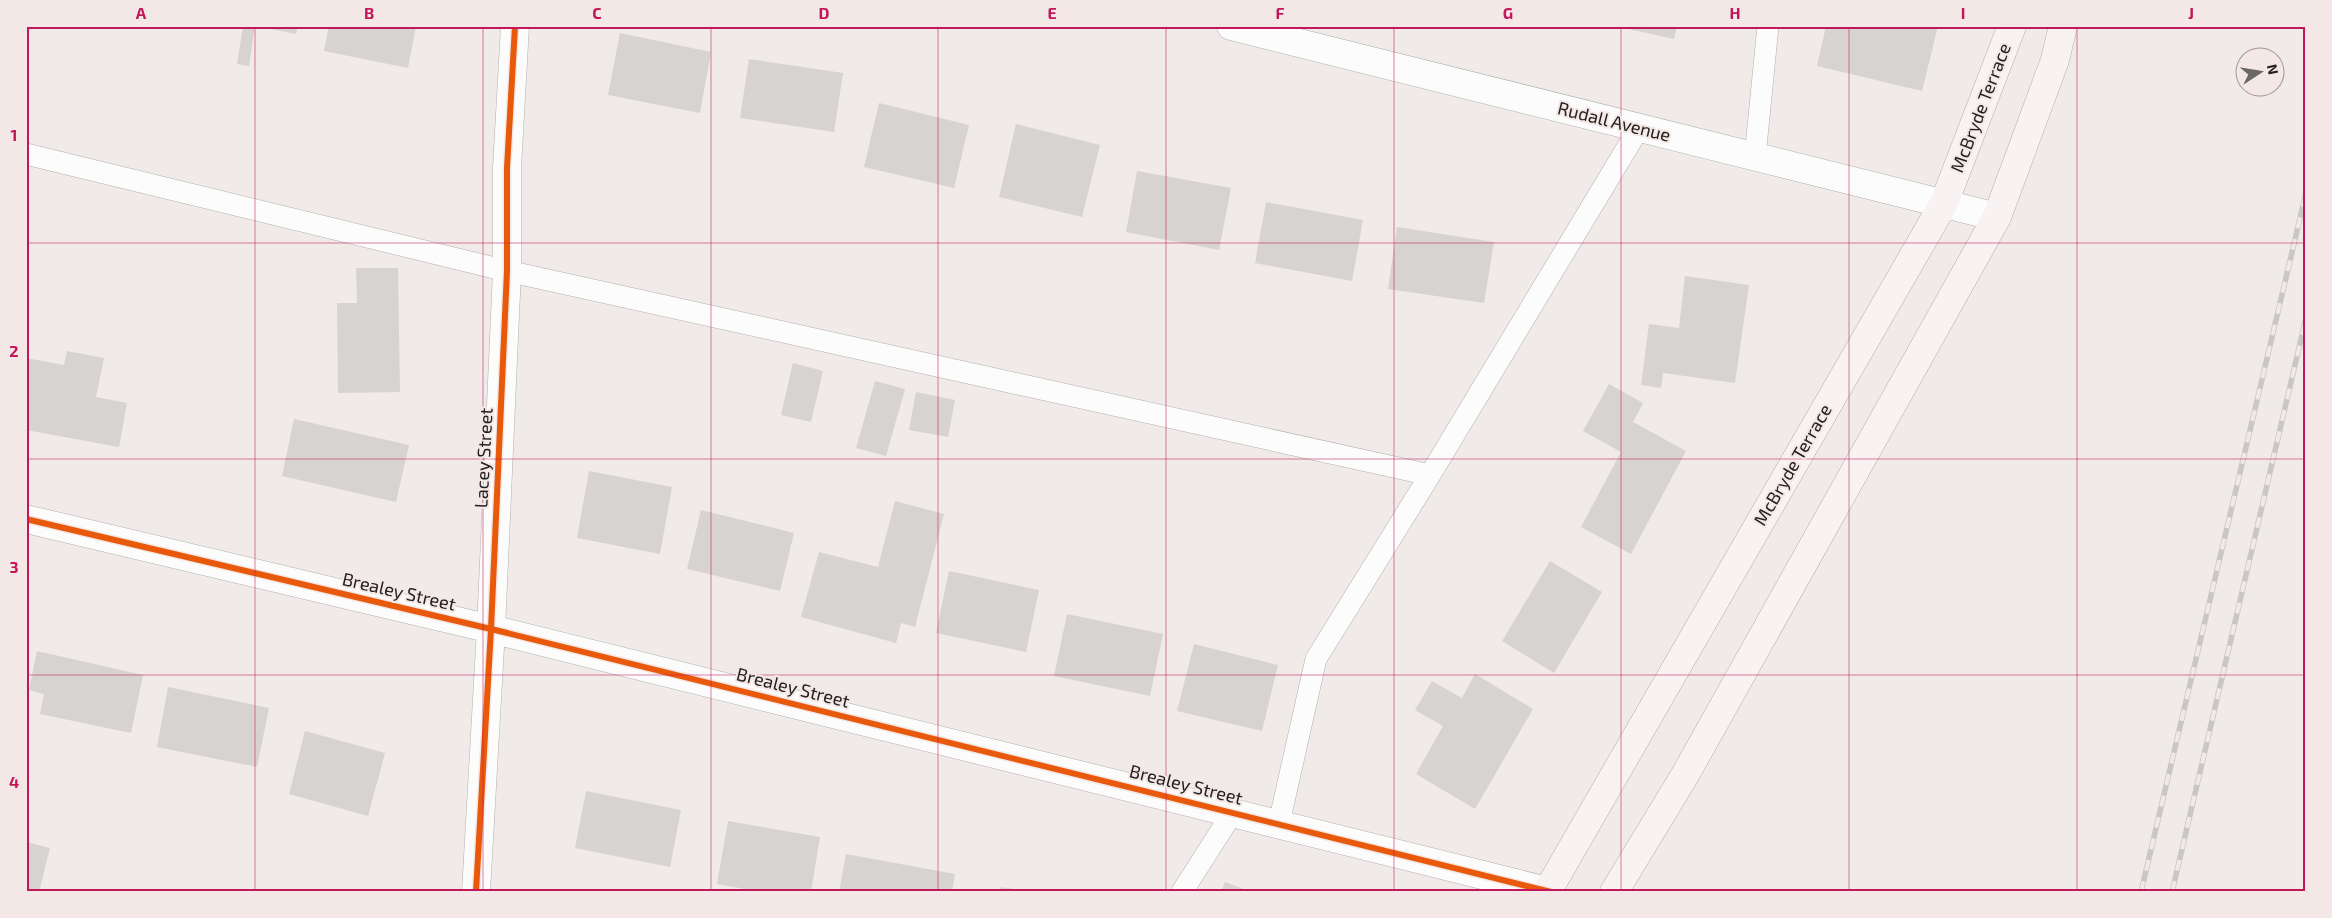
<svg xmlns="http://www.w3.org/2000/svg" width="2332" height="918" font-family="'Exo 2',sans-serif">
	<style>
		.building { fill: #d7d3d1 }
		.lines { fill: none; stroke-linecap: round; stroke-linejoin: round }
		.lane-casing { stroke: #b4afae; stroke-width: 22 }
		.street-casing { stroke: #b4afae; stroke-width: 29 }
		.secondary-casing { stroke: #b4afae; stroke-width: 29 }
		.lane { stroke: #fdfcfc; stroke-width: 21 }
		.street { stroke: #fdfcfc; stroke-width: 28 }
		.secondary { stroke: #f8f3f2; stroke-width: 28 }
		.rail-casing { stroke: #c8c6c6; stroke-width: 5.5 }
		.rail { stroke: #f3e8e5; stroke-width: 4; stroke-dasharray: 11; stroke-linecap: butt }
		.cycleway-casing { stroke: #f3e8e5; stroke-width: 9 }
		.cycleway { stroke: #e8590c; stroke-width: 6 }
		.grid { fill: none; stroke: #c2185b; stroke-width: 1; stroke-opacity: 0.55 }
		.labels { text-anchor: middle; stroke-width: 4; stroke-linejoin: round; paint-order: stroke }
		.street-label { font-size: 18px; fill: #24201f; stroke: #f3e8e5 }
		.neatline { fill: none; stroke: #c2185b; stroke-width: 2 }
		.grid-label { font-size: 16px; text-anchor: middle; font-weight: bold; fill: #c2185b }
	</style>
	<rect width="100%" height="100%" fill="#f0eae8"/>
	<path class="building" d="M243 26H255L249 66 237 64Z
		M256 26H298L296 34Z
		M329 26H416L408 68 324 51Z
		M1615 26H1677L1674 39Z
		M1826 26H1938L1922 91 1817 66Z
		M620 33 711 52 700 113 608 95Z
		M749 59 843 73 834 132 740 118Z
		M879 103 969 125 954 188 864 167Z
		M1016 124 1100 145 1082 217 999 197Z
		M1137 171 1231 188 1219 250 1126 232Z
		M1266 202 1363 220 1352 281 1255 263Z
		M1397 227 1494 242 1484 303 1388 289Z
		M356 268H398L400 392 338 393 337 303H357Z
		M1685 276 1749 285 1735 383 1663 373 1661 388 1641 385 1649 324 1679 328Z
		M67 351 104 358 96 397 127 403 119 447 26 430V358L64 365Z
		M793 363 823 371 811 422 781 415Z
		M875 381 905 389 886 456 856 448Z
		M1609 384 1643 403 1633 422 1686 451 1631 554 1581 527 1621 452 1583 431Z
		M916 392 955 400 948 437 909 430Z
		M294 419 409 445 396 502 282 476Z
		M589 471 672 487 660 554 577 538Z
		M895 501 944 514 915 627 901 623 896 643 801 617 819 552 878 567Z
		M701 510 794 533 780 591 687 569Z
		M1550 561 1602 592 1554 673 1502 641Z
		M949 571 1039 590 1026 652 936 633Z
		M1067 614 1163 634 1150 696 1054 676Z
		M1194 644 1278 665 1262 731 1177 711Z
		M37 651 143 675 131 733 40 714 44 694 29 690Z
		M1475 674 1533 709 1475 809 1416 774 1443 726 1415 710 1432 681 1462 698Z
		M168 687 269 708 257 767 157 747Z
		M305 731 385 753 368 816 289 794Z
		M586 791 681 810 670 867 575 848Z
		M728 821 820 837 811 892H762L717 884Z
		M26 842 50 848 39 892 26 889Z
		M846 854 955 874 952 892H839Z
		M1225 882 1251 892H1221Z
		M1001 887 1029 891V892H1000Z"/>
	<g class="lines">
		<defs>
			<path id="lane" d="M26 154 507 271 1430 475
				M1755 157 1768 26
				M1279 823 1316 659 1430 475 1639 128
				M1182 892 1233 812"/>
			<path id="street" d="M1231 26 1997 217
				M26 519 491 629 1551 892
				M476 892 491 629 507 271V168L515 26"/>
			<path id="secondary" d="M1547 892 1944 203 2012 26
				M1614 892 1685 775 1997 217 2055 60 2063 26"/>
		</defs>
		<use href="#lane" class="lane-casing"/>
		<use href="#street" class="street-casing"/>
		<use href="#secondary" class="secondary-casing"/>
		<use href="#lane" class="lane"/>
		<use href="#street" class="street"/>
		<use href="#secondary" class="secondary"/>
		<defs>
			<path id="rail" d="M2141 892 2306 193
				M2172 892 2306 318"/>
		</defs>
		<use href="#rail" class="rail-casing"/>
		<use href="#rail" class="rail"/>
		<defs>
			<path id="cycleway" d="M26 519 491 629 1551 892
				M476 892 491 629 507 271V168L515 26"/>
		</defs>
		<use href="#cycleway" class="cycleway-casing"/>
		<use href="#cycleway" class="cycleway"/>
	</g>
	<path class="grid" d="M255 26V892M483 26V892M711 26V892M938 26V892M1166 26V892M1394 26V892M1621 26V892M1849 26V892M2077 26V892M26 243H2306M26 459H2306M26 675H2306"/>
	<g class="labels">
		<g class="street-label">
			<text transform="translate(1981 108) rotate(-69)" y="6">McBryde Terrace</text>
			<text transform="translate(1614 122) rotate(14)" y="6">Rudall Avenue</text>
			<text transform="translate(484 458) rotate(-87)" y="6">Lacey Street</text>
			<text transform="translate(1793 465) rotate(-60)" y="6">McBryde Terrace</text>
			<text transform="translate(399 592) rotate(13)" y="6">Brealey Street</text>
			<text transform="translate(793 688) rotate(14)" y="6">Brealey Street</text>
			<text transform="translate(1186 785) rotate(14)" y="6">Brealey Street</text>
		</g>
	</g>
	<rect width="2332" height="918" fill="none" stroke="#f3e8e5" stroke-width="55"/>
	<g transform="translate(2260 72) rotate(78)"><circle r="24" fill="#f3e8e5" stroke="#a09896"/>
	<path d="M0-4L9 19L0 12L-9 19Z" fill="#6b6765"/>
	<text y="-8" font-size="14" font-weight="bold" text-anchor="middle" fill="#24201f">N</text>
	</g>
	<rect x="28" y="28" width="2276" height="862" class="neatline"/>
	<g class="grid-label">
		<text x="141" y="19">A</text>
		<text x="369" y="19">B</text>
		<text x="597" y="19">C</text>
		<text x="824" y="19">D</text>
		<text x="1052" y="19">E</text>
		<text x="1280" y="19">F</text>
		<text x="1508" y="19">G</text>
		<text x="1735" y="19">H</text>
		<text x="1963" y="19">I</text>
		<text x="2191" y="19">J</text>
		<text x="14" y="141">1</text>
		<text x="14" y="357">2</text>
		<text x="14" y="573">3</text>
		<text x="14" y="788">4</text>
	</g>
</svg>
